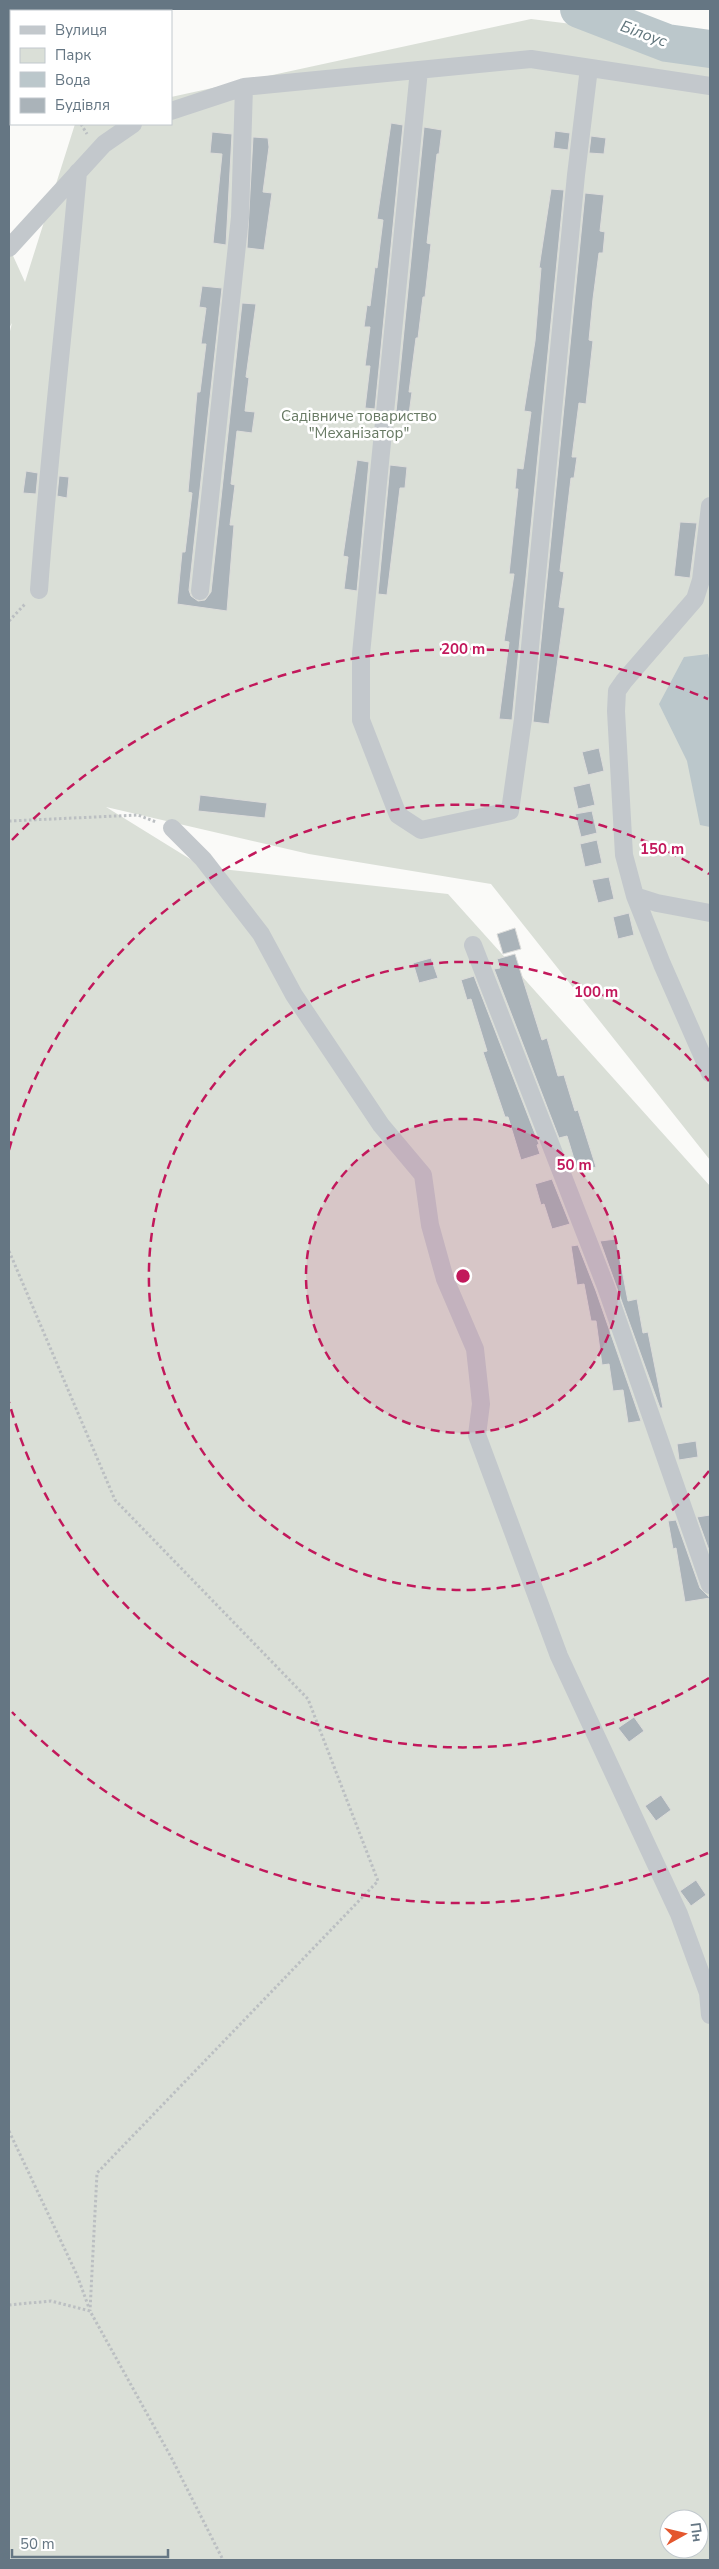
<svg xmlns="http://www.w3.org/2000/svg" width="719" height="2569" font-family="'Nunito Sans',sans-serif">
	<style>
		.green { fill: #dadfd7; fill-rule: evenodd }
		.water { fill: #bbc7cb }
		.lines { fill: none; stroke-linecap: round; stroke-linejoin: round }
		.river { stroke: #bbc7cb; stroke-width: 38 }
		.building { fill: #aab3b9; stroke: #dcdcda }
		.path { stroke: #bbbfc2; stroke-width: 3; stroke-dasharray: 2.5 2.5; stroke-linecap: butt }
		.street { stroke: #c3c8cc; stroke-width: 18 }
		.ring { fill: none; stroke: #c2185b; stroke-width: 2.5; stroke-dasharray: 9 6 }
		.labels { text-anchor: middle; stroke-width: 5; stroke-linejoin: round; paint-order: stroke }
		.park-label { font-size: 15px; fill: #687a64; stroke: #fff }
		.water-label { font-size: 16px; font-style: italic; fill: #60757c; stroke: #fff }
		.centre { fill: #c2185b; stroke: #fff; stroke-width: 2.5 }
		.ring-label { font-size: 15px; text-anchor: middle; font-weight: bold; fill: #c2185b; stroke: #fff; stroke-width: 5; stroke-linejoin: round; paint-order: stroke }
	</style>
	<rect width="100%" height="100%" fill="#fafaf8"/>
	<path class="green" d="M531 19 710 41V1160L491 884 309 854 106 807 203 867 448 894 710 1186V2560H9V335L12 323 9 328V247L25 282 75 124H171V97ZM669 2519H699V2549H669Z"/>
	<path class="water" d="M708 654 710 663V827L700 825 687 761 659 704 684 657Z"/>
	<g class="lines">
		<path class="river" d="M579 9 667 43 710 49"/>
	</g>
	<path class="building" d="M391 123 403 125 375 409 365 408 370 366H365L370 327H364L367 305 370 306 375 267 377 268 383 220 377 219Z
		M424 127 442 130 439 154H437L427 243 431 244 425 297H423L418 338H416L409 392H412L409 414 396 412Z
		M555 131 570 133 568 150 553 148Z
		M212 132 232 134 226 245 213 243 222 154 210 153Z
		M591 136 606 138 604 154 589 153Z
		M253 137 268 138 269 147 263 192 272 193 264 250 247 248Z
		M551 189 564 190 512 720 499 719 509 642 504 641 514 574H509L518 489H515L517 468 523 469 531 412 524 411 535 341 541 268H539Z
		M585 193 604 195 600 231 605 232 603 253H599L593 299 589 340 593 341 586 404 579 403 572 457H577L574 478H571L560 571 564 572 559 607 565 608 549 724 533 722Z
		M202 286 222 288 189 590 191 596 198 601 205 600 211 592 242 303 256 304 246 377 249 378 245 411 255 412 252 433 237 431 231 484 235 485 230 525H234L227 611 177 604 182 552H185L192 493 188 492 197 392H200L206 344H201L206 308 199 307Z
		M357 460 369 462 357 591 344 589 348 557 343 556Z
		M390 465 407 467 405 488H400L387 595 378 594Z
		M26 471 38 473 36 494 23 493Z
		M59 476 69 477 67 498 57 496Z
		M680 522 697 523 690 578 674 576Z
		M599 748 604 771 588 775 582 752Z
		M590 783 595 805 578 809 573 787Z
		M200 795 267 803 265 818 198 811Z
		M592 811 597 833 581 837 575 814Z
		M597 840 602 863 585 867 580 844Z
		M609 877 614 899 598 903 592 880Z
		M629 913 634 935 618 939 613 917Z
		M515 928 521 949 503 954 497 934Z
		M515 954 542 1040 547 1038 558 1076 564 1075 575 1111 578 1110 596 1167 578 1172 567 1136 559 1138 494 969 500 968 497 959Z
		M431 958 438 978 419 983 413 963Z
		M474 976 539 1144 537 1145 540 1154 521 1160 508 1117H505L483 1052 487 1051 471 999 467 1000 461 980Z
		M552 1179 570 1224 552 1229 544 1204 541 1205 535 1184Z
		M616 1239 628 1301 637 1299 643 1333 648 1332 663 1408H660L600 1241Z
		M578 1245 596 1291 641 1421 628 1423 623 1390 613 1391 609 1364 602 1365 596 1321H591L584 1284 577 1285 571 1246Z
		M696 1441 698 1457 679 1460 677 1444Z
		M710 1515V1553L697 1517Z
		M676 1520 700 1588 710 1598 685 1602 676 1548 673 1549 668 1521Z
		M634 1717 644 1731 629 1742 618 1728Z
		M661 1795 671 1810 656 1821 645 1806Z
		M696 1880 706 1895 691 1906 680 1891Z"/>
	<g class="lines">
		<path class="path" d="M9 88 11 89
			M81 124 87 134
			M9 621 26 603
			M9 821 138 815 156 822
			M9 1251 115 1500 308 1699 378 1881 97 2173 90 2311
			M9 2131 77 2275 89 2308
			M9 2305 51 2301 90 2311 171 2457 223 2560"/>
		<path class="street" d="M419 70 361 654V720L398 815 421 830 510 811 523 719 576 175 589 68
			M171 111 244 87 531 59 710 86
			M9 248 104 144 133 124
			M710 506 701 580 695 599 624 681 617 691 616 711 624 855 635 896 657 903 710 913
			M39 590C49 451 66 312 78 172
			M200 591 240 217 244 87
			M172 828 203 859 261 934 294 995 381 1125 423 1175 430 1225 445 1279 475 1349 481 1404 477 1435 559 1656 679 1914 708 1993 710 2015
			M635 896 662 964 710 1073
			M473 945 606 1287 710 1585"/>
	</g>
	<circle cx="463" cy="1276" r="157" fill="#c2185b" fill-opacity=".12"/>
	<g class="ring">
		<circle cx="463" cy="1276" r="157"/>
		<path d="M709 1471A314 314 0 1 1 709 1081"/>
		<path d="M709 1678A471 471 0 0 1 9 1402M9 1150A471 471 0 0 1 709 874"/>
		<path d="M708 1853A627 627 0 0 1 12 1712M12 840A627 627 0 0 1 708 699"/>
	</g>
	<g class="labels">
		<g class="park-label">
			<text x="359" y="421">Садівниче товариство<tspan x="359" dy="17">"Механізатор"</tspan></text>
		</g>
		<g class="water-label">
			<text transform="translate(644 33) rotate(20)" y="6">Білоус</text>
		</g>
	</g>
	<circle cx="463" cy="1276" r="8" class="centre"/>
	<g class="ring-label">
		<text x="463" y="654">200 m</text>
		<text x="662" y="854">150 m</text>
		<text x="596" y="997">100 m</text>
		<text x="574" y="1170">50 m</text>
	</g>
	<rect width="719" height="2569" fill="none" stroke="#657683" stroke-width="20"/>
	<rect x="10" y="10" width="162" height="115" fill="#ffffff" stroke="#c1c8cd"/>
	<rect x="20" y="26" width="25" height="8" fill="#c3c8cc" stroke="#c1c8cd"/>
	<text x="55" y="35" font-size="15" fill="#657683">Вулиця</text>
	<rect x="20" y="48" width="25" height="15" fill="#dadfd7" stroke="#c1c8cd"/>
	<text x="55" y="60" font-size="15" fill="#657683">Парк</text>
	<rect x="20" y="72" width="25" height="15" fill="#bbc7cb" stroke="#c1c8cd"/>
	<text x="55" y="85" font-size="15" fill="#657683">Вода</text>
	<rect x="20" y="98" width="25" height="15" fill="#aab3b9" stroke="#c1c8cd"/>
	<text x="55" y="110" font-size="15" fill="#657683">Будівля</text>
	<g transform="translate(684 2534) rotate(82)"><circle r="24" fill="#ffffff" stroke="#c1c8cd"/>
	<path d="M0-4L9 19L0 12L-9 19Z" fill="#e4572e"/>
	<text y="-8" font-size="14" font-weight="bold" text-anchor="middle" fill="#657683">Пн</text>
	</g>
	<path d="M12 2549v8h156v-8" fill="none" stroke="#657683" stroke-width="2.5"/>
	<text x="20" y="2549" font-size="15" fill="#657683" stroke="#ffffff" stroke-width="4" paint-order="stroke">50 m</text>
</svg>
